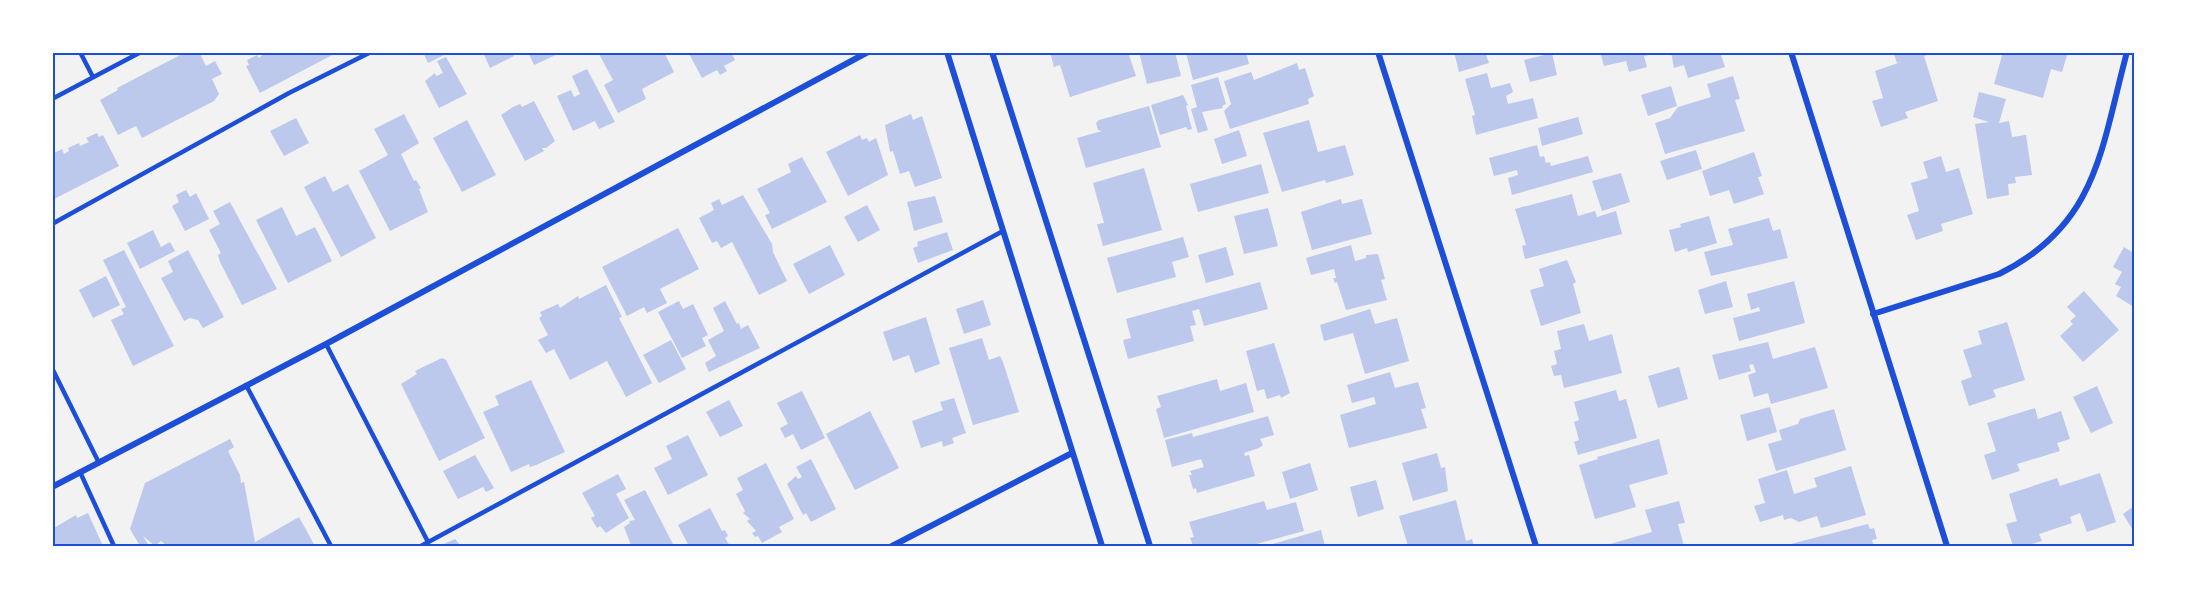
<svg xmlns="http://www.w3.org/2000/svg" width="2187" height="599" font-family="'Titillium Web',sans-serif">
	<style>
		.building { fill: #bdc9ec }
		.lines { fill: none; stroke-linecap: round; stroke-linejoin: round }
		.service { stroke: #1d4ed8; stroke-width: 4.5 }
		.minor { stroke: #1d4ed8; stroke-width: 6 }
		.neatline { fill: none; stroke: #1d4ed8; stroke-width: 2 }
	</style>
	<rect width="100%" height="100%" fill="#f2f2f2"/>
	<path class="building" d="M186 52H199L206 66 215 61 222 74 212 79 219 94 214 101 142 138 136 126 118 135 100 100 118 90 117 88Z
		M266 52H338L260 93 246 66 249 65 247 60 257 55 259 58Z
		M423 52H443L444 55 428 63Z
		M483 52H513L514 56 490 68Z
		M528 52H557L558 54 534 65Z
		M602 52H664L674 72 642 89 646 99 618 113 604 85 613 80 599 54Z
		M688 52H731L735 60 724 66 727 71 720 75 717 70 702 78Z
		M1050 52H1128L1136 76 1070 97 1060 65 1054 67Z
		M1139 52H1175L1181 76 1147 84Z
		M1246 52 1249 64 1193 80 1186 53Z
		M1454 52H1485L1489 63 1459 72Z
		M1600 52H1648L1650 55 1644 56 1647 67 1629 72 1626 61 1604 66Z
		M1671 52H1720L1725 67 1688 78 1684 65 1674 68Z
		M1898 52H1926L1927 55 1924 56 1938 101 1905 112 1908 118 1881 127 1872 101 1883 98 1875 71 1901 62 1897 63 1894 54Z
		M2003 52H2068L2062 72 2051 69 2043 98 1994 84Z
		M1552 53 1557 75 1530 82 1524 60Z
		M446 57 467 94 439 108 425 81 435 73 436 76 443 73 437 61Z
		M1297 63 1299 70 1305 68 1314 96 1308 99 1309 104 1230 129 1224 111 1231 104 1224 81 1251 72 1254 80Z
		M587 69 615 122 599 129 595 121 573 131 557 96 571 90 574 97 580 94 572 76Z
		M1487 73 1491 88 1510 83 1513 92 1506 96 1508 104 1533 98 1538 118 1476 135 1472 116 1475 115 1465 79Z
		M1733 76 1740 99 1735 100 1745 131 1665 154 1655 123 1670 118 1678 107 1711 97 1707 84Z
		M1218 77 1226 104 1222 106 1223 108 1202 112 1208 130 1198 133 1191 109 1197 107 1191 85Z
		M1671 86 1677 106 1648 116 1641 95Z
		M1979 92 2006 99 1999 123 2009 121 2012 137 2026 135 2032 175 2015 177 2016 183 2008 184 2009 195 1987 199 1975 124 1989 122 1973 117Z
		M1183 95 1188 105 1186 106 1192 129 1188 130 1186 127 1160 135 1151 105Z
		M534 101 555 141 546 148H542L544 151 525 161 501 115 513 107 520 104 522 107Z
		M1149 106 1161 147 1086 168 1077 138 1102 131 1098 130 1096 123 1099 120Z
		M404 114 419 143 401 154 414 181 416 180 421 188 419 189 428 212 390 231 359 171 388 155 374 129Z
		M911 114 913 120 922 116 942 178 915 187 909 171 900 174 893 151 890 152 885 125Z
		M1578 117 1583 134 1542 146 1538 128Z
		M296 118 309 143 284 156 270 131Z
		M467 120 496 175 462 192 433 138Z
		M1309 120 1318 152 1345 145 1354 175 1326 183 1325 180 1282 192 1263 133Z
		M1239 130 1247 156 1222 164 1214 139Z
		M97 133 99 137 103 135 119 166 52 200V160L55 158 52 154 62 149 64 154 69 151 68 148 79 143 80 146 89 142 86 138Z
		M860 135 862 140 867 138 869 142 876 138 888 175 848 196 826 152Z
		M1537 145 1540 157 1544 156 1546 163 1550 162 1551 166 1588 156 1593 172 1512 195 1508 178 1518 175 1517 170 1494 176 1489 158Z
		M1696 150 1702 169 1667 180 1660 161Z
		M1754 152 1762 176 1758 177 1764 194 1734 204 1729 190 1710 196 1702 171Z
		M1941 156 1946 172 1959 168 1973 214 1941 224 1943 231 1916 240 1907 215 1919 211 1911 183 1928 178 1923 162Z
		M802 157 827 202 772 229 765 215 770 213 757 189 791 172 788 164Z
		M1261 164 1269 193 1198 212 1190 184Z
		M1144 168 1162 230 1103 246 1097 224 1104 223 1093 183Z
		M1621 173 1630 202 1602 211 1592 181Z
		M325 176 333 192 348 184 376 238 341 257 304 187Z
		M186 190 190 197 196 193 209 219 185 231 172 206 179 202 176 195Z
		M1572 194 1578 216 1595 211 1597 217 1616 211 1622 234 1525 259 1522 246 1526 245 1515 209Z
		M743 195 772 244 773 252 787 281 759 295 732 242 721 248 717 241 712 243 699 218 714 210 711 203 719 199 722 205Z
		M935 196 943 222 914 231 907 202Z
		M1341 199 1342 204 1362 199 1372 234 1312 250 1301 212Z
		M230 202 277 289 242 305 220 262 218 255 221 253 209 230 220 224 213 211Z
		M867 205 880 230 858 242 844 217Z
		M282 207 296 236 315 227 332 261 288 283 256 220Z
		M1268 208 1278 246 1244 254 1234 216Z
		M1709 216 1717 243 1688 252 1687 248 1675 252 1669 230 1681 227 1680 224Z
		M1769 218 1773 231 1780 229 1788 258 1711 276 1704 252 1733 245 1728 229Z
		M678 228 699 269 660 289 667 303 647 313 644 307 627 316 602 267Z
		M153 230 161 247 170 242 175 251 140 269 127 243Z
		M947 232 953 250 918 263 913 248 918 246 917 242Z
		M1183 237 1189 257 1172 262 1176 277 1117 293 1107 258Z
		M830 245 845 275 809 294 793 264Z
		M1351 245 1355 261 1366 258V255L1378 254 1385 279 1381 280 1387 300 1346 310 1337 282 1335 283 1333 278H1336L1334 269 1311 275 1306 258Z
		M1226 247 1234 275 1206 283 1198 255Z
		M2124 247 2134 253V307L2116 296 2121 287 2115 284 2122 272 2113 267Z
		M124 250 174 346 133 366 111 320 124 314 121 309 126 307 103 260Z
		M188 250 224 317 203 328 198 320 190 318 184 321 161 278 173 272 168 261Z
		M1567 260 1576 282 1573 284 1581 313 1541 326 1530 290 1544 286 1539 269Z
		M106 276 120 305 93 318 79 290Z
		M1726 281 1733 307 1705 314 1698 290Z
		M1794 281 1805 323 1739 341 1733 318 1760 311 1759 307 1751 310 1747 294Z
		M1260 282 1268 309 1204 326 1199 309 1192 311 1196 325 1190 326 1194 341 1128 359 1123 340 1131 338 1126 319Z
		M606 285 622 317 619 318 652 383 626 397 607 361 570 380 554 349 546 353 538 340 548 335 539 318 542 316 540 312 558 304 560 308 578 296 579 299Z
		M2084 291 2119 330 2083 362 2060 336 2073 324 2070 321 2076 316 2067 307Z
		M983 300 991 325 964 334 956 309Z
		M679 301 683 309 693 304 708 335 702 338 706 346 682 358 658 312Z
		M725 301 737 324 739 323 741 329 748 325 760 348 709 372 705 363 716 356 708 340 724 331 713 308Z
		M1370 309 1375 324 1397 318 1409 361 1365 374 1353 333 1324 341 1320 325Z
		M926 317 940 364 915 373 909 355 893 361 883 332Z
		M2007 322 2025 380 1993 390 1996 397 1969 406 1961 381 1972 377 1963 350 1982 344 1978 331Z
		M1584 324 1589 341 1612 334 1622 373 1564 388 1561 375 1554 376 1551 366 1557 364 1554 351 1561 349 1557 331Z
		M982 338 989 360 1000 356 1003 362 1019 412 973 425 949 348Z
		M671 340 686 369 659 383 643 355Z
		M1768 342 1773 359 1815 347 1828 388 1771 404 1768 393 1754 397 1748 375 1756 372 1753 364 1749 365 1751 371 1719 380 1712 355Z
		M1274 343 1290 393 1281 398 1280 395 1267 399 1264 389 1257 391 1246 351Z
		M442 358 446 360 485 438 439 461 401 384 417 374 415 371Z
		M1679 367 1688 399 1658 408 1648 376Z
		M1390 372 1395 388 1418 382 1426 408 1421 409 1427 428 1349 448 1340 415 1376 404 1374 397 1352 403 1347 385Z
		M1217 379 1220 391 1246 383 1254 412 1164 438 1156 409 1161 407 1157 396Z
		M531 380 565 452 536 465 530 467 529 464 511 472 483 412 499 405 495 396Z
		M2097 386 2113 423 2091 433 2073 397Z
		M1616 390 1619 401 1626 399 1637 438 1578 455 1574 442 1579 440 1574 422 1579 420 1574 402Z
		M802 391 825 438 801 450 793 434 785 438 780 428 788 424 777 403Z
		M954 398 966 433 952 438 954 443 943 447 942 441 921 448 912 421 943 410 940 402Z
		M729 400 743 426 720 437 706 412Z
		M1770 407 1777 432 1747 441 1740 415Z
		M2035 408 2038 419 2061 411 2070 439 2057 443 2060 451 2017 464 2020 471 1992 480 1984 455 1996 451 1987 423Z
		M1834 409 1846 450 1776 471 1768 444 1782 440 1779 430 1798 424 1800 419Z
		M870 411 899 468 855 490 826 434Z
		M1268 416 1274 435 1260 439 1263 445 1259 448 1244 453 1245 456 1249 455 1255 476 1197 493 1196 488 1193 489 1189 475H1192L1190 471 1204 467 1201 459 1172 467 1165 440 1192 433 1193 437Z
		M688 435 708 475 668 495 654 468 672 459 666 446Z
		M230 439 234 447 228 451 240 475 241 483 244 482 255 542 299 517 315 546H167L161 541 155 546 143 536 149 546H140L130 529 145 483Z
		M1659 439 1668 474 1629 485 1636 507 1595 519 1579 465 1598 459 1597 457Z
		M1437 453 1441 468 1445 467 1448 491 1413 501 1402 463Z
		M475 455 494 488 486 492 483 487 458 499 443 471Z
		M811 459 836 509 811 522 806 513 803 515 787 484 796 476 798 479 802 477 796 467Z
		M766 463 794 519 779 527 782 532 762 543 758 536 755 537 752 533 756 531 747 521 750 519 743 513 745 511 736 494 743 490 737 478Z
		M1310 463 1318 490 1290 499 1282 472Z
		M1851 466 1866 515 1821 528 1817 516 1799 522 1791 518 1784 520 1783 515 1760 522 1754 506 1765 503 1758 479 1787 470 1794 494 1817 487 1814 478Z
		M2100 473 2116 522 2087 532 2080 513 2070 517 2072 523 2039 534 2042 541 2025 546H2013L2006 524 2017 521 2009 494 2057 478 2060 486Z
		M618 474 626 489 616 494 629 518 606 533 600 526 597 528 591 518 595 516 582 493Z
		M1376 480 1384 509 1358 517 1350 487Z
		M645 490 674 546H628L631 545 624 527 630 523 629 521 635 520 624 500Z
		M1456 500 1466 541 1472 539 1474 546H1408L1399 516Z
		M1264 501 1267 510 1296 502 1304 531 1249 546H1193L1190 538 1194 537 1189 522Z
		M1679 501 1685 523 1678 524 1684 546H1611L1610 544 1652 532 1645 510Z
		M2134 506V532L2123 514Z
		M710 508 722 531 725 530 728 536 725 538 730 546H689L678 525Z
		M88 513 103 546H52V529L76 515 77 518Z
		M1868 524 1870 529 1874 528 1877 539 1872 540 1874 546H1783Z
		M1321 530 1325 546H1266Z
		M455 539 461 546H439Z"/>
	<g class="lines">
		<path class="service" d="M80 52 93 77
			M52 99 141 52
			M52 224 289 93 371 52
			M326 344 428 542
			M52 368 99 463
			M246 385 331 546
			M80 472 114 546
			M421 546 1003 231"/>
		<path class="minor" d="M947 52 1102 546
			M992 52 1150 546
			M1378 52 1536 546
			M1791 52 1947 546
			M1873 314 1999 274C2098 225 2101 148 2127 52
			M52 487 326 344 868 52
			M892 546 1072 453"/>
	</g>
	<rect width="2187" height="599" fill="none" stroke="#ffffff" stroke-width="108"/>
	<rect x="54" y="54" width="2079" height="491" class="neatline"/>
</svg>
